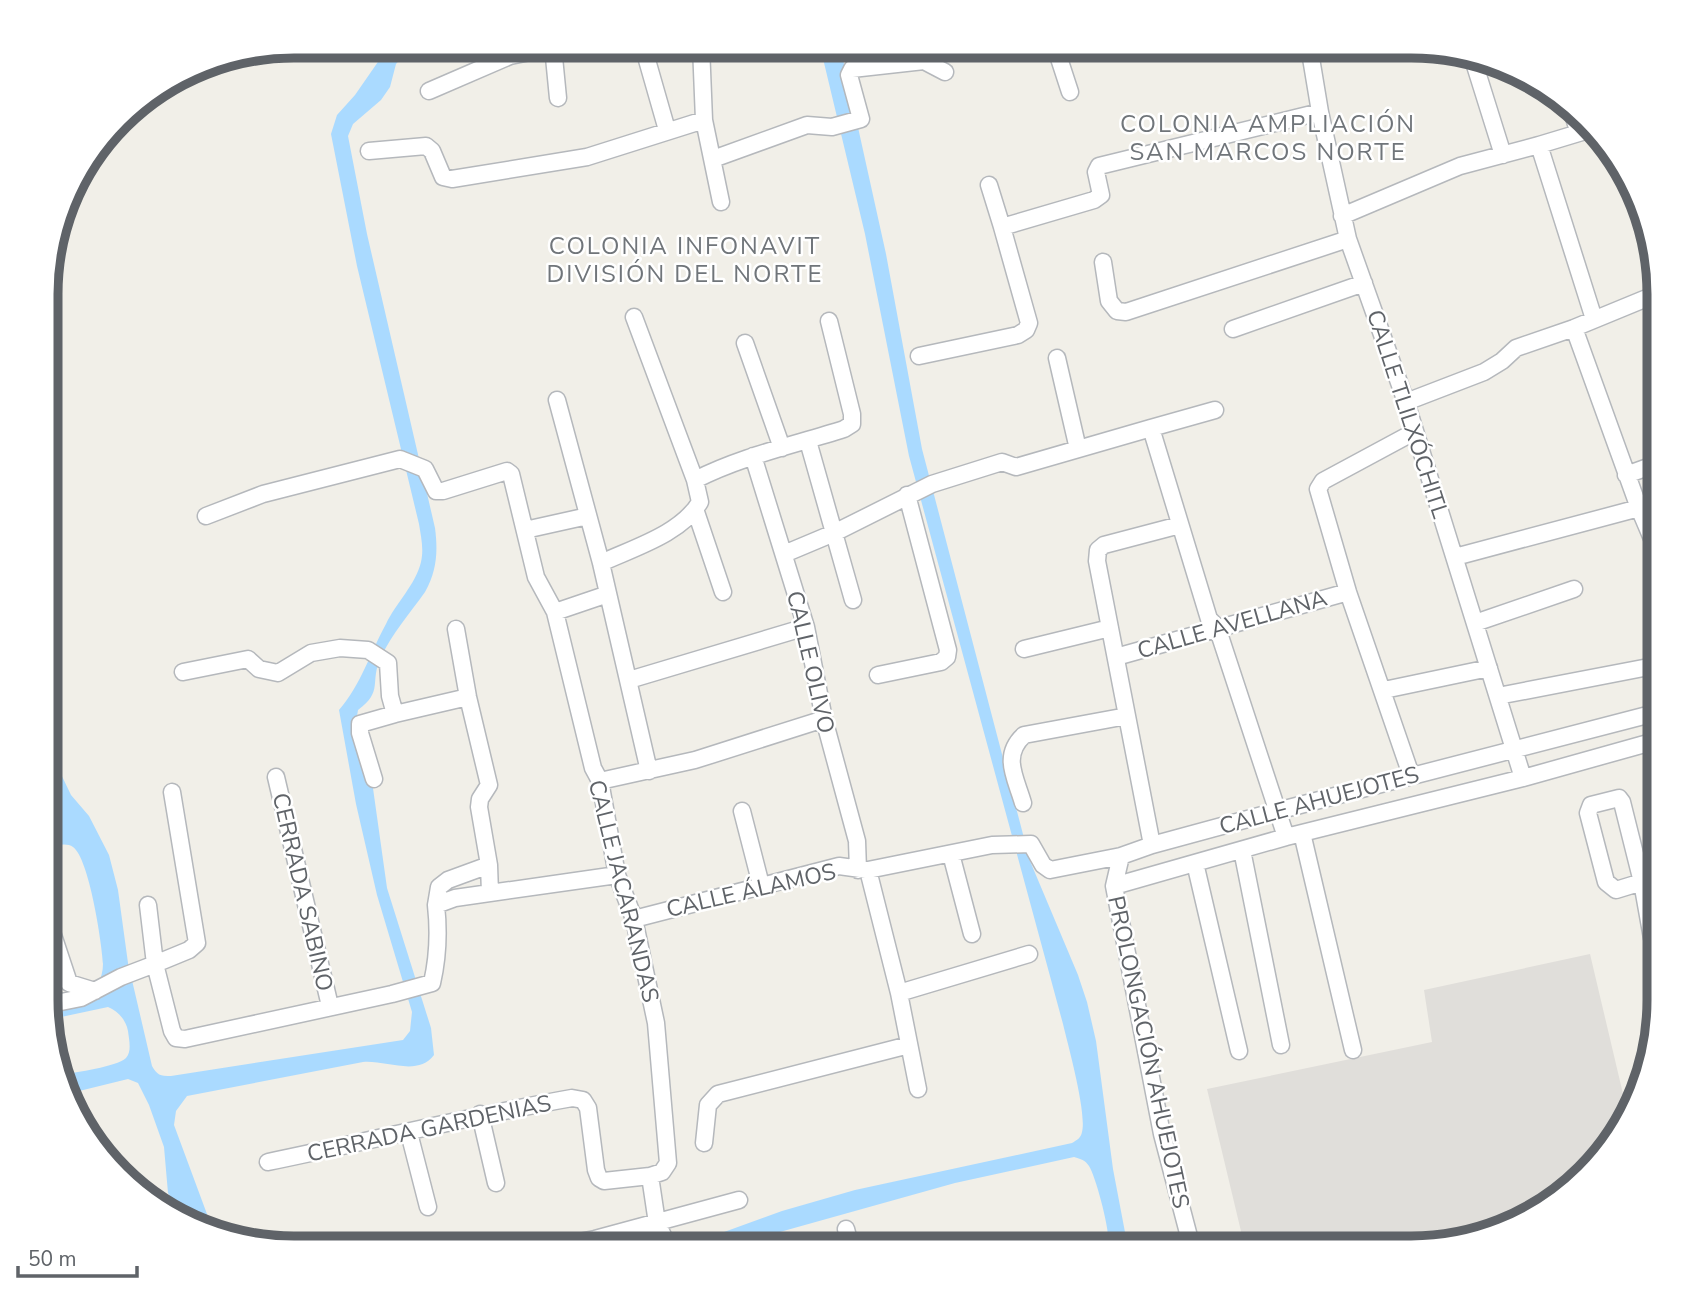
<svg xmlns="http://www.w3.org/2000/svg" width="1705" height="1294" font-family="'Nunito Sans',sans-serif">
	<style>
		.industrial { fill: #e0deda }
		.water { fill: #aadaff }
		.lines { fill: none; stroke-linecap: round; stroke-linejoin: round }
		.minor-casing { stroke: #b5b8bc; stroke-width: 19 }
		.minor { stroke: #fff; stroke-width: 16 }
		.labels { text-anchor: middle; stroke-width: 5; stroke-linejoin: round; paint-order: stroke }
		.street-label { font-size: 23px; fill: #5f6368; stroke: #fff }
		.neighbourhood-label { font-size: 24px; letter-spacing: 2px; fill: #70757a; stroke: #fff }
		.rim { fill: none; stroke: #5f6368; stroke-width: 9 }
	</style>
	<rect width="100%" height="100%" fill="#f1efe8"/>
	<path class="industrial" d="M1590 954 1628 1115 1598 1164 1521 1223 1412 1248H1245L1207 1089 1432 1042 1424 990Z"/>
	<path class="water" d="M389 46H412L396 64 390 87 381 100 353 124 348 136 367 234 435 528C438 551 437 571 425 592 410 613 392 634 381 657 369 682 384 691 358 710L356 722 371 774 387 888 431 1028 434 1055C418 1077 386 1060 363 1062L187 1096 176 1111 174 1125 214 1233 199 1230 190 1224 168 1193 164 1147 149 1105 138 1083 128 1079 67 1094 62 1075C76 1072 116 1067 126 1058 132 1052 129 1039 128 1031 126 1020 118 1011 108 1007L47 1020 46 1001 98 985C101 978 103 971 103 964 102 943 89 858 73 847 66 842 55 846 46 848L47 724 59 770 71 795 89 816 109 855 118 890 128 963 152 1066C157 1075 160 1076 171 1076L403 1040 410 1031 412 1012 377 895 356 804 339 710C361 685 370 653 386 624 396 603 416 584 421 562 424 549 421 537 419 524L357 266 331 134 337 115 355 95Z
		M820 46H840L886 254 922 449 1030 861 1078 975 1087 1002 1096 1041 1113 1169 1128 1248H1108C1112 1236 1096 1177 1089 1166 1085 1160 1081 1159 1074 1157L955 1183 723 1248H680L782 1211 855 1190 1072 1143C1077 1140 1081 1138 1082 1132 1087 1113 1068 1045 1063 1024L909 456 865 234Z"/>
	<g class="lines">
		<defs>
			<path id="minor" d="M643 46 667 130
				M701 46 704 120 721 202
				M929 46 924 61 945 72
				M1055 46 1070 92
				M1309 46 1320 112 1348 239 1406 402 1523 778
				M553 47 558 98
				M1472 56 1503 155
				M429 91 510 56 560 46
				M1570 104 1578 131
				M1539 145 1594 319
				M369 151 426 146 432 151 443 177 452 179 587 157 704 120
				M713 159 807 125 832 127 861 119 849 75 852 69 924 61
				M989 185 1002 227
				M1342 216 1460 166 1539 145 1592 129
				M1103 262 1109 301 1117 311 1126 312 1348 239
				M634 317 695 480
				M1574 328 1639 508 1659 555
				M1233 329 1364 283
				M745 343 782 448
				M919 356 1018 335 1026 330 1029 323 1002 227 1094 200 1101 195 1096 172 1099 166 1320 112
				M1057 358 1078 449
				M557 400 601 563 649 771
				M1406 402 1484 372 1502 361 1516 348 1574 328 1659 293
				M1151 428 1215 410
				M808 441 853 600
				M753 456 806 627 824 719 857 841 858 870
				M1626 475 1659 463
				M695 509 723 592
				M206 516 263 494 400 459 425 469 436 491H443L507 471 511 474 536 577 555 612 593 768 600 781 617 875 634 919 656 1023 668 1163 662 1172 650 1176 604 1181 599 1178 596 1170 588 1108 583 1100 572 1098C470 1116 370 1141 268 1162
				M525 530 588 516
				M784 554 834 533 932 484 1002 462 1016 467 1151 428 1209 619 1217 627 1286 837
				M1455 557 1639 508
				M601 563C633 548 681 534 700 502L695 480C742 456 794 445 844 429L852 424V414L829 321
				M555 612 608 594
				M1475 623 1574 589
				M456 629 468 697 489 785 480 799 479 807 489 865 490 893
				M1024 649 1110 628
				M1116 657 1348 592
				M183 672 248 659 259 669 278 673 311 653 340 648 368 650 388 663 390 696 395 714
				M878 675 941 662 947 657 948 650 907 495
				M629 680 806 627
				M1384 690 1489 668
				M1498 696 1659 665
				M1411 775 1348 592 1318 489 1323 481 1414 432
				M276 777 330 1006
				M374 779 360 733V724L395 714 468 697
				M600 781 695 760 824 719
				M172 792 197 943 189 950 155 964 172 1031 176 1038 185 1039 392 994 432 983C438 957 439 932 436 905L455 898 617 875
				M1023 803C1016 778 1001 756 1024 735L1127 716
				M742 811 761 885
				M1302 833 1353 1050
				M1152 845 1097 561 1098 550 1104 545 1180 525
				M1242 850 1281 1045
				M951 854 972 934
				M1121 856 1114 886 1162 1134 1192 1248
				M1195 863 1239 1051
				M868 870 899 993 918 1089
				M1642 882 1616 890 1606 882 1588 813 1591 805 1619 798 1622 802 1642 882 1652 938 1659 945
				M1114 886 1286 837 1523 778 1659 740
				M436 905 439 887 448 880 489 865
				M46 914 69 983 95 991
				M634 919 839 866 868 870 992 845 1031 844 1043 865 1050 870 1121 856 1152 845 1277 811 1659 712
				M899 993 1029 954
				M46 1005 81 998 121 977 155 964 148 905
				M480 1114 496 1183
				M409 1133 428 1207
				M704 1143 708 1105 718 1094 909 1045
				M650 1176 657 1223 669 1248
				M846 1229 851 1248
				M546 1248 595 1239 739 1200"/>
		</defs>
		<use href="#minor" class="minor-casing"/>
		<use href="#minor" class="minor"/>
	</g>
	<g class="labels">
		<g class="street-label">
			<text transform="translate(1408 414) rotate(72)" y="8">CALLE TLILXÓCHITL</text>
			<text transform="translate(1232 624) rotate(-16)" y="8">CALLE AVELLANA</text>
			<text transform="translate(811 662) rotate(77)" y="8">CALLE OLIVO</text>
			<text transform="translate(1319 800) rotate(-15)" y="8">CALLE AHUEJOTES</text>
			<text transform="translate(751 890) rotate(-13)" y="8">CALLE ÁLAMOS</text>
			<text transform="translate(624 891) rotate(76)" y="8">CALLE JACARANDAS</text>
			<text transform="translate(303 892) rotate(77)" y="8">CERRADA SABINO</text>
			<text transform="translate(1149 1052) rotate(78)" y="8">PROLONGACIÓN AHUEJOTES</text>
			<text transform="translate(429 1128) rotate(-12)" y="8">CERRADA GARDENIAS</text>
		</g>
		<g class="neighbourhood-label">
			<text x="1268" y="132">COLONIA AMPLIACIÓN<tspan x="1268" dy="28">SAN MARCOS NORTE</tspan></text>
			<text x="685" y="254">COLONIA INFONAVIT<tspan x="685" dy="28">DIVISIÓN DEL NORTE</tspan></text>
		</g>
	</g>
	<path d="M0 0H1705V1294H0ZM294 58H1411A236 236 0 0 1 1647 294V1000A236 236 0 0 1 1411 1236H294A236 236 0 0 1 58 1000V294A236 236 0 0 1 294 58Z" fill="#fff" fill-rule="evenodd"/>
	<path class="rim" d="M294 58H1411A236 236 0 0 1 1647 294V1000A236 236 0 0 1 1411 1236H294A236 236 0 0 1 58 1000V294A236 236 0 0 1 294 58Z"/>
	<path d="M18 1266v10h119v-10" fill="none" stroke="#5f6368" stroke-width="3.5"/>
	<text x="28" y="1266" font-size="21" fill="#5f6368" stroke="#ffffff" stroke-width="5" paint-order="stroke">50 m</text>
</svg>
